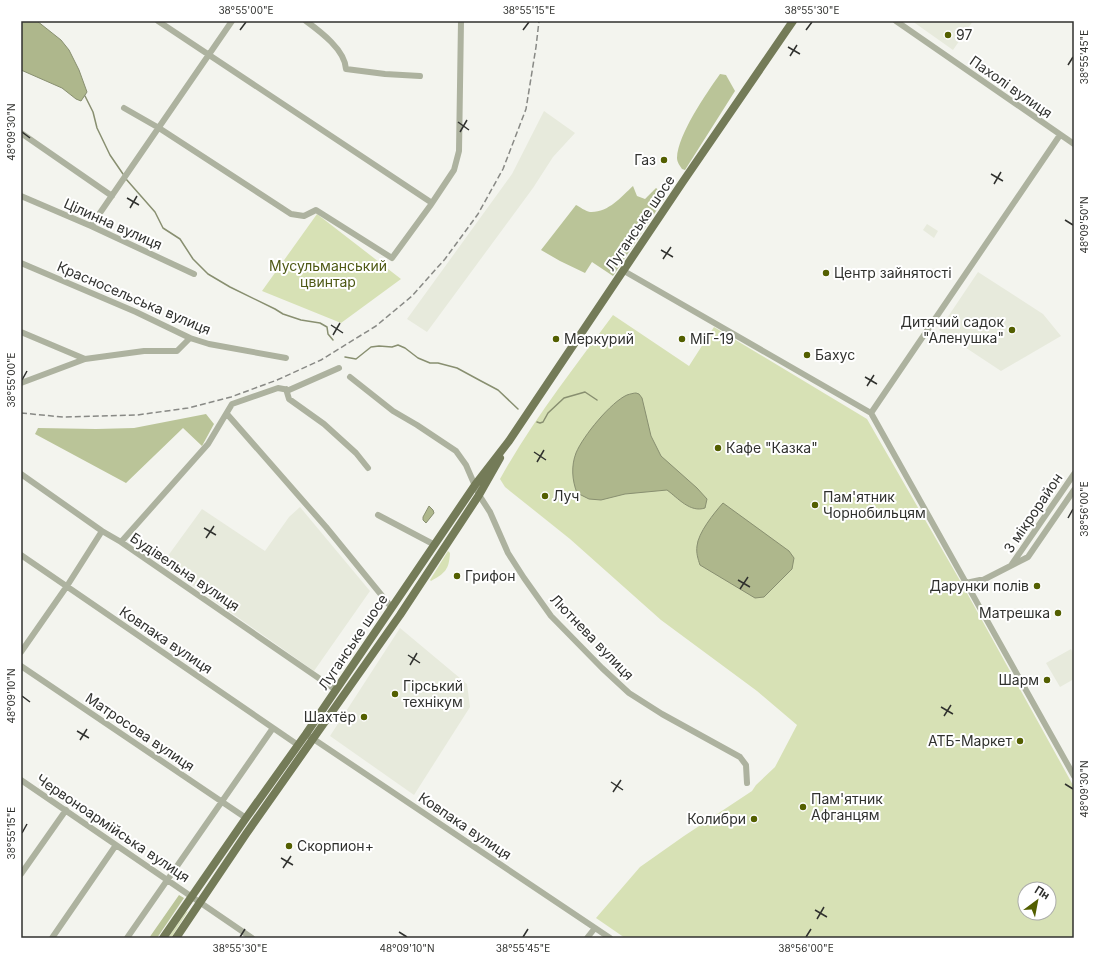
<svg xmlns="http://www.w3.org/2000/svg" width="1095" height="959" font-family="Inter,sans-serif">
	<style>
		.built { fill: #e7eadc }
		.green { fill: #d7e1b5; fill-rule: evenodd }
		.forest { fill: #bac498 }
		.water { fill: #aeb78c; stroke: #888f70 }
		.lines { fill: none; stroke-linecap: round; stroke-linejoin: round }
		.stream { stroke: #888f70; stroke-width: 1.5 }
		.minor { stroke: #adb29f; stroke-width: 6 }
		.major { stroke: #747b58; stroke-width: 8 }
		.rail { stroke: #888985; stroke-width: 1.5; stroke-dasharray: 6 3; stroke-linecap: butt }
		.ticks { fill: none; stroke: #30312e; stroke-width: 1.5 }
		.poi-dot { fill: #535f00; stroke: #fff; stroke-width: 1.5 }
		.labels { text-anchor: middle; stroke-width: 4; stroke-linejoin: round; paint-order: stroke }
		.poi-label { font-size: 14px; fill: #30312e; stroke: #fff; text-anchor: start }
		.street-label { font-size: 14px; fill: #30312e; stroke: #fff }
		.park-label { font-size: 14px; fill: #4e5914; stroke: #fff }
		.neatline { fill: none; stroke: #30312e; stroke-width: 1.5 }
		.ticks-label { font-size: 10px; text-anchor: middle; fill: #30312e }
	</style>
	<rect width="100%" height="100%" fill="#f3f4ee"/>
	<path class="built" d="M912 21H973L953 50Z
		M544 111 575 133 553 157 533 188 427 332 407 319 512 174Z
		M927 224 938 231 934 238 923 230Z
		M978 272 1043 314 1061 336 1001 371 939 330Z
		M300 507 370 591 314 671 162 564 202 509 265 551 289 517Z
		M400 628 467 684 470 707 414 795 330 736Z
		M1071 649 1074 655V679L1060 687 1046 663Z"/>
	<path class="green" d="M317 214 401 279 341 323 262 291Z
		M613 315 689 366 714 327 867 419 962 584 1074 787V938H625L596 918 640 867 684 836 752 791 756 785 775 767 797 725 757 691 661 620 570 539 505 487 500 479C532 421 574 368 613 315ZM1025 889H1049V913H1025Z
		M448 551 450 553C449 570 445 573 431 581L430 580Z
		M188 911 171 938H168L186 912Z"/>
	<path class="forest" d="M720 74 726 75 735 91 685 170 682 169C680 166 677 162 677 158 678 134 706 94 720 74Z
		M633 186 637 196 645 199 656 188 666 196 613 276 592 262 585 273 560 261 541 250 576 205C580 207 585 211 590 212 608 213 621 197 633 186Z
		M206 414 214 424 202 446 183 428 126 483 35 434 38 428 96 429 134 428Z
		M179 895 184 898 157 938H149Z"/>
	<path class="water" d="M21 21H37L61 40 69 50 79 70 87 92 81 101 76 99 62 88 21 70Z
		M636 393 639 394 642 398 651 436 661 456 697 488 707 499 705 508C690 513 678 498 667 490L625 494 601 500 589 499 577 493C572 480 571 466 576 453 583 436 611 402 627 395 630 394 634 393 636 393Z
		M723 503 789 551 794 558 792 569 764 597 755 598 700 565C698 559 696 553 697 546 698 533 714 513 723 503Z
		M429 506 433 510 434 513 426 523 423 520V517Z"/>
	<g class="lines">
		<path class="stream" d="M85 96 93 112 97 128 110 155 123 174
			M126 179 155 212 163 228 180 239 193 259 208 274 230 287 275 309 283 314 301 320 320 323 327 327 328 334 333 340
			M345 357 356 359 371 347 379 346 392 347 398 345 405 348 418 358 430 363H438L457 368 481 381 498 390 518 409
			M537 422 540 423 543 422 548 413 564 398 585 392 597 400"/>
		<path class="minor" d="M158 21 432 203
			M306 21C321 32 345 50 346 69L385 74 420 76
			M896 21 1074 144
			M124 108 159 128 291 214 304 216 316 210 392 258 430 206 454 170 459 151 461 21
			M21 133 112 196
			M21 196 91 226 194 274
			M91 226 232 21
			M21 263 136 312 190 338 209 344 286 358
			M624 271 871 413 1074 776
			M21 332 85 359
			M350 377 393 411 417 425 456 451 466 465 479 495 490 512 508 553 524 578 551 616 602 668 629 693 662 714 740 757 746 765 747 783
			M21 383 85 359 144 351H177L190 338
			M286 389 289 399 324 424 356 453 368 468
			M871 413 1060 135
			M227 414 326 527 392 608
			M21 474 102 531 121 542 336 690
			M378 515 435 545
			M121 542 208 444 232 404 278 388 289 390 339 368
			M21 555 298 745
			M1012 564 1074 474
			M966 583 980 580H983L1028 557 1074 490
			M21 652 67 586 102 531
			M21 666 246 818
			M306 734 610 938
			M21 780 252 938
			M21 874 66 810
			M52 938 116 845
			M127 938 273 728
			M587 938 595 928"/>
		<path class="major" d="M163 938 246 818 306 734 475 485 509 441 682 183 793 21
			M176 938 246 834 400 615 479 495 500 458"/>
		<path class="rail" d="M21 413 63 417 137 415 188 408 231 397 277 380 321 360 376 326 412 296 445 259 478 214 503 169 526 109 536 47 539 21"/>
	</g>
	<path class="ticks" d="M240 30 246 22M523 30 529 22M806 30 812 22M788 47 800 54M790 56 797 45M1068 65 1073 57M458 122 469 130M22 132 30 138M460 132 467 120M991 174 1003 181M994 184 1001 172M127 198 139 205M130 208 137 196M1065 220 1073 225M661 250 673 257M663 259 671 247M331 325 343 333M333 335 340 323M865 377 877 384M22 380 27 371M867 386 874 375M534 452 546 460M537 462 544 450M1068 518 1073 509M204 528 216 535M206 538 214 526M738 580 750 587M740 589 748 577M408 655 420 663M410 665 417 653M22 696 30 702M941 707 953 714M944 716 951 705M77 731 89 738M80 740 87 729M611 782 623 790M1065 784 1073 789M613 792 621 780M22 833 27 824M281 858 293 865M283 868 291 856M815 910 827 917M817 919 824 907M399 932 407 937M240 937 245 929M523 937 528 929M806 937 811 929"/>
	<g class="poi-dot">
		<circle cx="948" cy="35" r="4"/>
		<circle cx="664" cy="160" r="4"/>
		<circle cx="826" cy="273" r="4"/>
		<circle cx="1012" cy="330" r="4"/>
		<circle cx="556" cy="339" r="4"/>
		<circle cx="682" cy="339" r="4"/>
		<circle cx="807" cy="355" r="4"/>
		<circle cx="718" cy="448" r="4"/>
		<circle cx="545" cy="496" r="4"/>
		<circle cx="815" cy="505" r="4"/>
		<circle cx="457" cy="576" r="4"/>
		<circle cx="1037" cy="586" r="4"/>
		<circle cx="1058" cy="613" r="4"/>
		<circle cx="1047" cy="680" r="4"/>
		<circle cx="395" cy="694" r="4"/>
		<circle cx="364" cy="717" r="4"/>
		<circle cx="1020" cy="741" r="4"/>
		<circle cx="803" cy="807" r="4"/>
		<circle cx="754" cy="819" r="4"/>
		<circle cx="289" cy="846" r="4"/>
	</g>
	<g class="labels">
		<g class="poi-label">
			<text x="956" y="40">97</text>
			<text x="656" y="165" text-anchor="end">Газ</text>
			<text x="834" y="278">Центр зайнятості</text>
			<text x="1004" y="327" text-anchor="end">Дитячий садок<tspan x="1004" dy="16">"Аленушка"</tspan></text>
			<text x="564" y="344">Меркурий</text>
			<text x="690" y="344">МіГ-19</text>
			<text x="815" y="360">Бахус</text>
			<text x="726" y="453">Кафе "Казка"</text>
			<text x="553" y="501">Луч</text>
			<text x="823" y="502">Пам'ятник<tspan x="823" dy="16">Чорнобильцям</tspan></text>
			<text x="465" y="581">Грифон</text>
			<text x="1029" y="591" text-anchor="end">Дарунки полів</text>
			<text x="1050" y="618" text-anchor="end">Матрешка</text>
			<text x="1039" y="685" text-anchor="end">Шарм</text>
			<text x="403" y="691">Гірський<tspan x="403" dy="16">технікум</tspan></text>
			<text x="356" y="722" text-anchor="end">Шахтёр</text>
			<text x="1012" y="746" text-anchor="end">АТБ-Маркет</text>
			<text x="811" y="804">Пам'ятник<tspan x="811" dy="16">Афганцям</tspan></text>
			<text x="746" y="824" text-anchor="end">Колибри</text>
			<text x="297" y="851">Скорпион+</text>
		</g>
		<g class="street-label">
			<text transform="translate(1011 87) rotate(35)" y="5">Пахолі вулиця</text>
			<text transform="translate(640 223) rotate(-56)" y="5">Луганське шосе</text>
			<text transform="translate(113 224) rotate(24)" y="5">Цілинна вулиця</text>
			<text transform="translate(134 298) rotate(23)" y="5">Красносельська вулиця</text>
			<text transform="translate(1033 513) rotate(-56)" y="5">3 мікрорайон</text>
			<text transform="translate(185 572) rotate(34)" y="5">Будівельна вулиця</text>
			<text transform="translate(592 637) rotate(46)" y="5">Лютнева вулиця</text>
			<text transform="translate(166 640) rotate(34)" y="5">Ковпака вулиця</text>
			<text transform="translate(353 642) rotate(-56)" y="5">Луганське шосе</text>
			<text transform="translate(140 732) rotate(34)" y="5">Матросова вулиця</text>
			<text transform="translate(465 826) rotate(34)" y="5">Ковпака вулиця</text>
			<text transform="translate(113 828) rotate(34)" y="5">Червоноармійська вулиця</text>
		</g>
		<g class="park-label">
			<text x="328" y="271">Мусульманський<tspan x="328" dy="16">цвинтар</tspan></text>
		</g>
	</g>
	<rect width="1095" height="959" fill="none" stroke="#ffffff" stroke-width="44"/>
	<g transform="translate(1037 901) rotate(32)"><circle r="19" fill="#ffffff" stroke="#acadab"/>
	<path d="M0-3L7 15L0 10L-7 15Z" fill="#535f00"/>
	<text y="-6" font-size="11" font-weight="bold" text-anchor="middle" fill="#30312e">Пн</text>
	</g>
	<rect x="22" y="22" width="1051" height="915" class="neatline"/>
	<g class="ticks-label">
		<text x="246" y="14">38°55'00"E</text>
		<text x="529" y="14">38°55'15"E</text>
		<text x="812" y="14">38°55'30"E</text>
		<text transform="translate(1084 57) rotate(-90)" y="4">38°55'45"E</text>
		<text transform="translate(11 132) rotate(-90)" y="4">48°09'30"N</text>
		<text transform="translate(1084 225) rotate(-90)" y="4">48°09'50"N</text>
		<text transform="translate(11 380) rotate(-90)" y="4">38°55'00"E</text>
		<text transform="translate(1084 509) rotate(-90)" y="4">38°56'00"E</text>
		<text transform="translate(11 696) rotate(-90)" y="4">48°09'10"N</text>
		<text transform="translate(1084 789) rotate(-90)" y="4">48°09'30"N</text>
		<text transform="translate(11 833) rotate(-90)" y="4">38°55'15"E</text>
		<text x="240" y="952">38°55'30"E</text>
		<text x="407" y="952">48°09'10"N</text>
		<text x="523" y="952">38°55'45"E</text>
		<text x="806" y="952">38°56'00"E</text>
	</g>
</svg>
